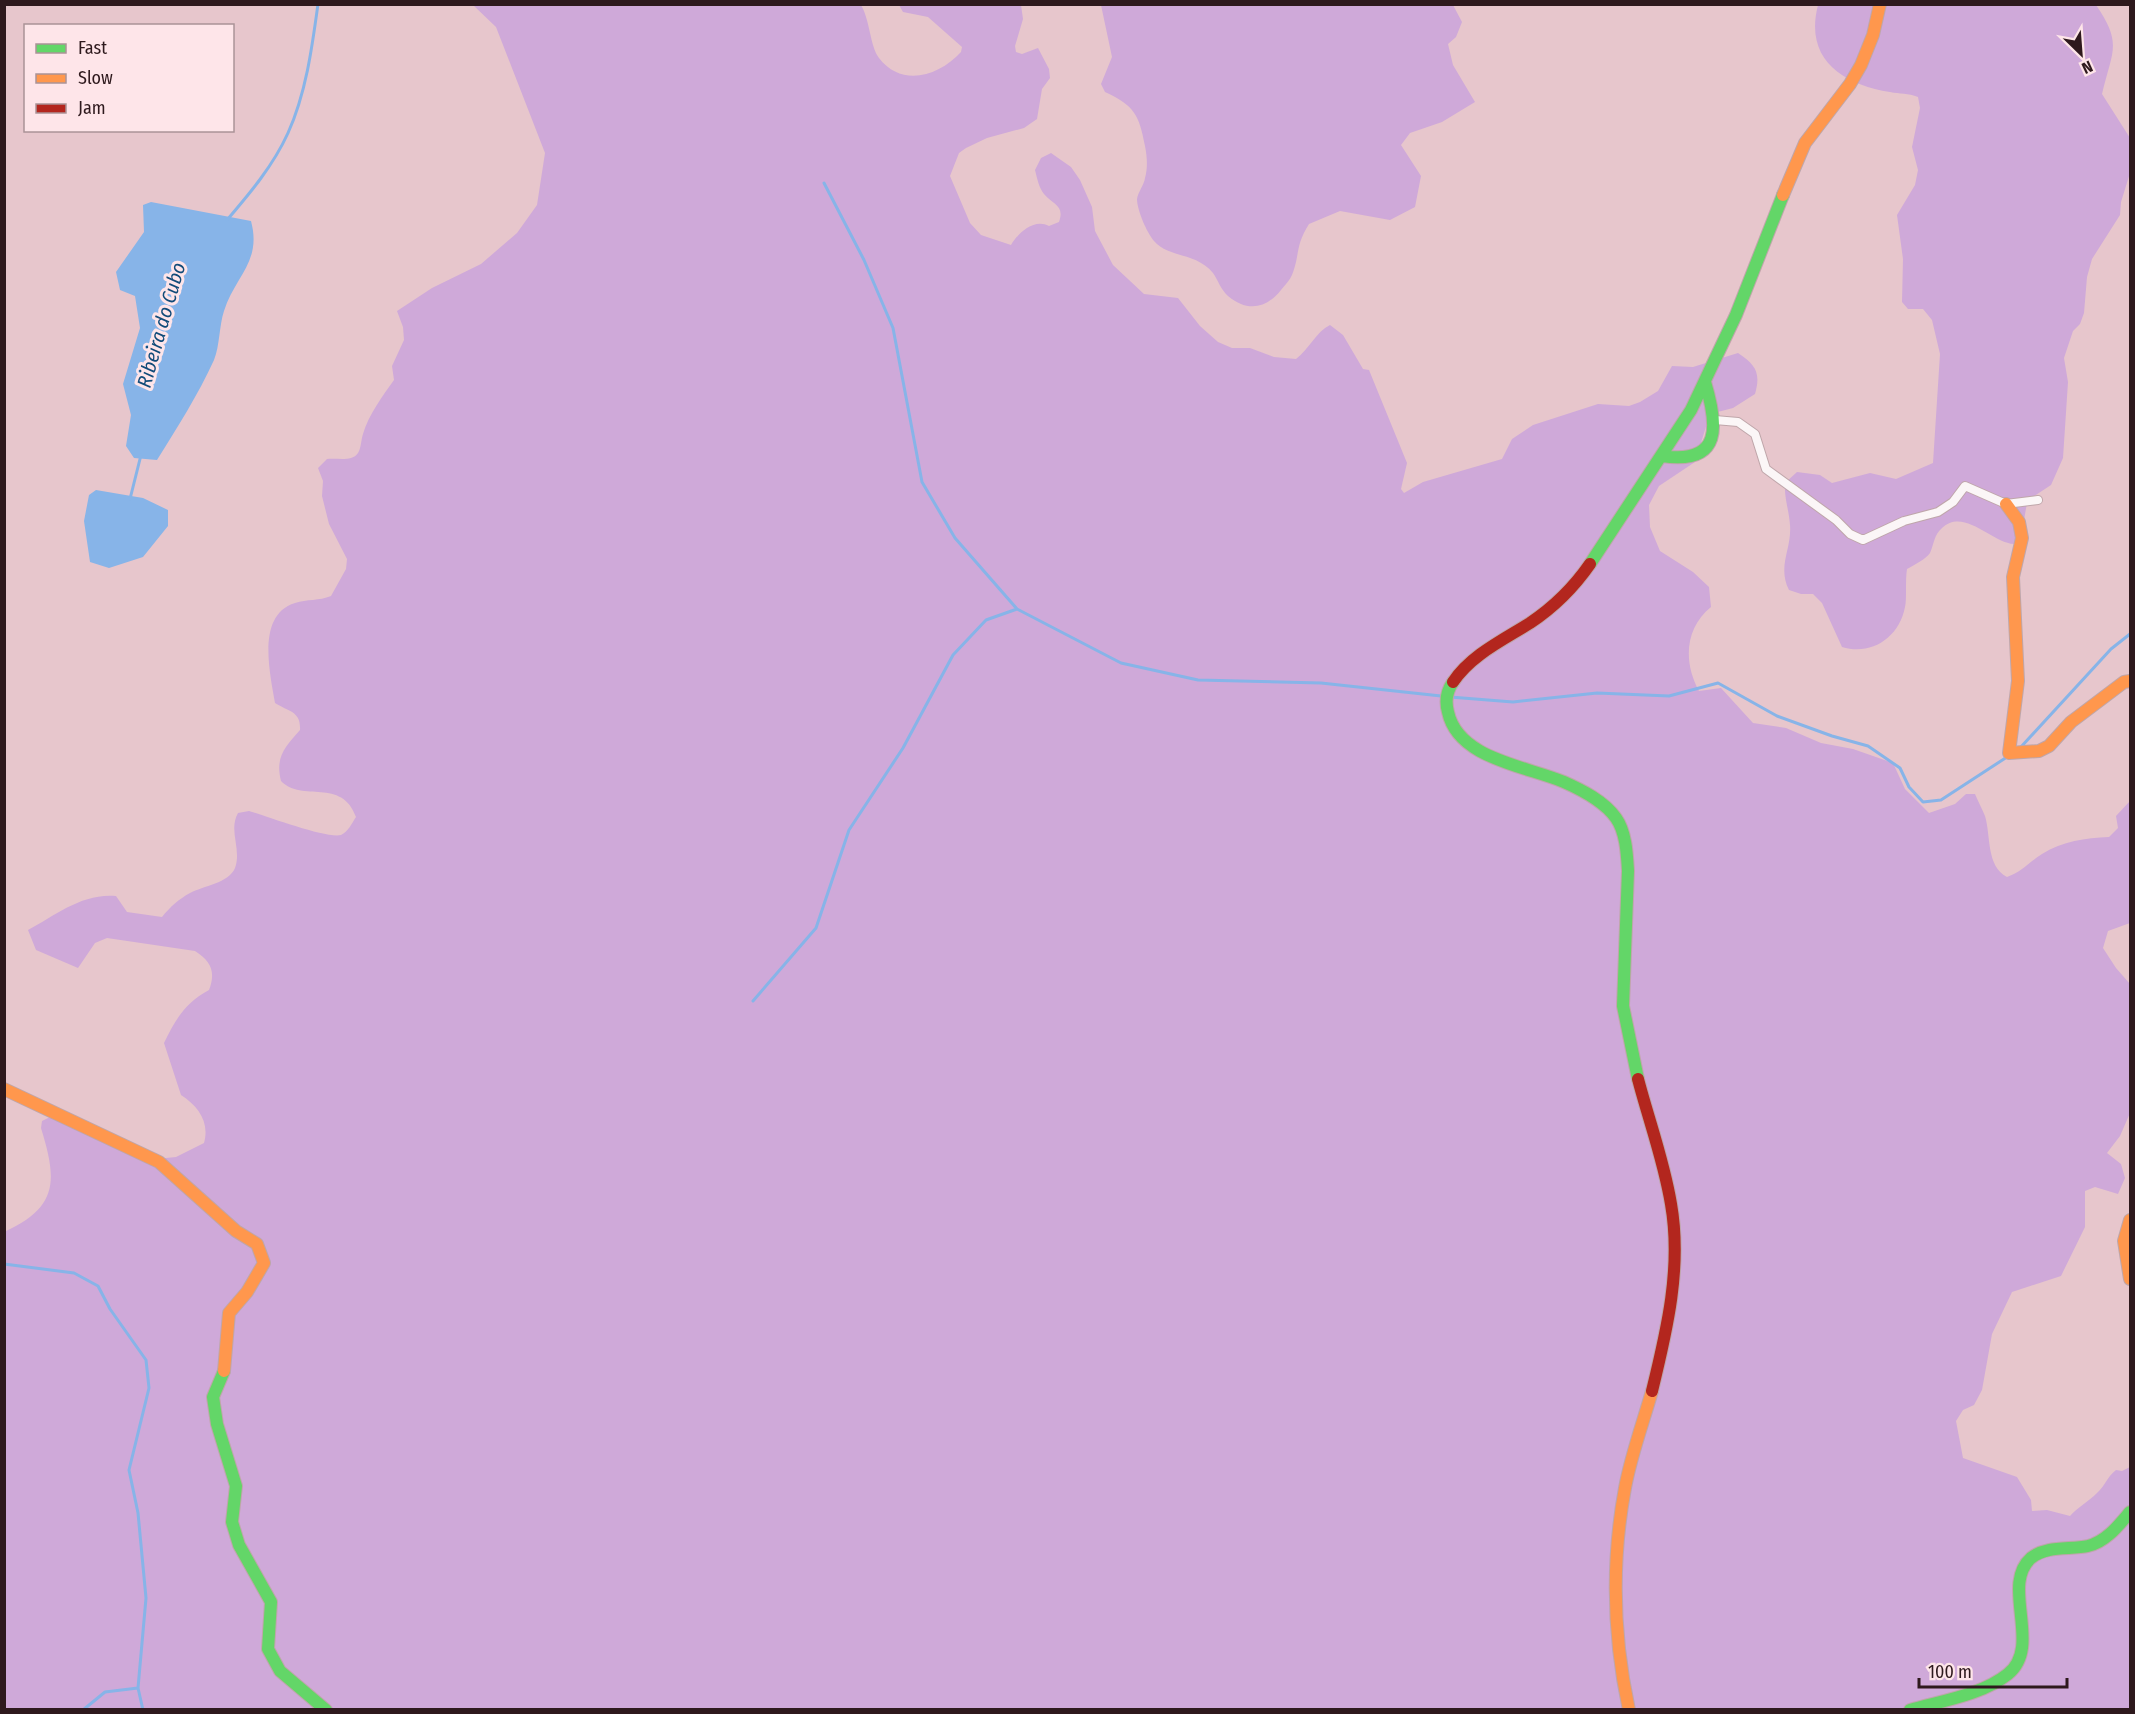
<svg xmlns="http://www.w3.org/2000/svg" width="2135" height="1714" font-family="'Fira Sans Condensed',sans-serif">
	<style>
		.green { fill: #cfa9d9 }
		.water { fill: #87b4e8 }
		.lines { fill: none; stroke-linecap: round; stroke-linejoin: round }
		.stream { stroke: #87b4e8; stroke-width: 3 }
		.street-casing { stroke: #bfa6aa; stroke-width: 10 }
		.fast-casing { stroke: #bfa6aa; stroke-width: 14 }
		.slow-casing { stroke: #bfa6aa; stroke-width: 14 }
		.jam-casing { stroke: #bfa6aa; stroke-width: 14 }
		.street { stroke: #fbf6f7; stroke-width: 8 }
		.fast { stroke: #63d668; stroke-width: 12 }
		.slow { stroke: #ff974d; stroke-width: 12 }
		.jam { stroke: #b3261e; stroke-width: 12 }
		.labels { text-anchor: middle; stroke-width: 6; stroke-linejoin: round; paint-order: stroke }
		.water-label { font-size: 20px; font-style: italic; fill: #114b79; stroke: #fee5e9 }
	</style>
	<rect width="100%" height="100%" fill="#e7c6cc"/>
	<path class="green" d="M473 5H861C870 20 870 46 879 58 902 88 939 76 961 52L962 47 928 17 903 12 899 5H1021L1023 19 1015 46 1016 52 1022 54 1038 48 1049 69 1050 78 1042 89 1037 119 1024 128 987 138 966 148 959 153 950 176 970 223 981 235 1011 245C1018 233 1034 218 1049 226L1059 222C1065 205 1053 205 1044 194 1039 188 1037 178 1035 170L1041 158 1051 153 1071 167 1080 180 1092 207 1095 231 1113 265 1144 294 1178 298 1200 326 1218 342 1232 348H1250L1274 357 1296 359C1309 349 1316 332 1330 325L1343 335 1363 369 1369 370 1407 463 1401 489 1404 493 1423 482 1502 459 1512 439 1533 425 1598 404 1629 406 1640 402 1658 391 1672 366 1693 367 1738 353C1756 365 1761 373 1755 394L1733 408 1710 414 1695 462 1659 486 1649 505 1650 527 1660 551 1693 572 1709 587 1711 607C1685 628 1683 662 1699 691L1721 688 1753 723 1786 728 1821 743 1853 749 1893 763 1905 789 1929 813 1955 804 1966 794H1975C1978 801 1982 809 1985 816 1991 836 1986 866 2007 877 2022 872 2029 862 2042 854 2063 841 2085 838 2109 837L2118 828 2116 816 2130 801V923L2108 931 2103 948 2116 968 2130 984V1113L2120 1136 2107 1153 2121 1164 2125 1178 2118 1194 2095 1187 2085 1191V1227L2061 1276 2012 1292 1992 1334 1982 1390 1974 1405 1963 1410 1956 1421 1963 1458 2017 1477 2031 1500 2032 1511 2047 1510 2070 1516C2078 1507 2089 1501 2097 1493 2105 1486 2107 1477 2116 1470L2122 1471 2130 1467V1709H5L4 1232C59 1207 57 1180 41 1128L42 1121 52 1116 156 1159 176 1157 204 1143C210 1122 198 1106 181 1095L164 1043C175 1020 185 1003 209 990 216 972 211 961 195 951L107 938 95 943 78 968 36 950 28 930C56 915 82 893 116 896L127 912 162 917C170 907 179 899 190 893 203 886 229 883 235 868 242 849 228 831 238 813L249 811C266 816 327 839 341 835 348 832 352 823 356 817 342 777 302 803 281 781 275 757 285 747 300 730 301 711 289 712 275 703 270 673 256 615 295 603 307 599 319 601 331 596L346 569 347 559 329 524 322 496 323 481 318 468 327 459C334 458 344 460 351 458 362 455 360 443 363 434 368 416 383 395 394 380L392 366 404 340 403 327 397 311 432 288 481 264 517 233 537 205 545 153 496 27Z
		M1101 5H1453L1462 22 1456 37 1448 44 1453 65 1475 102 1442 122 1410 133 1401 145 1421 176 1415 207 1390 220 1340 211 1309 224C1295 246 1300 255 1292 275 1290 280 1285 285 1281 290 1266 309 1247 312 1228 296 1221 290 1218 280 1213 273 1196 252 1168 258 1154 241 1147 233 1137 210 1137 199 1138 192 1144 185 1145 178 1148 168 1147 156 1145 146 1139 115 1135 106 1105 92L1101 84 1112 57Z
		M1818 5H2096C2123 44 2112 51 2102 94L2130 138V173L2121 202 2120 215 2092 259 2087 277 2084 313 2080 324 2073 331 2064 358 2068 382 2063 458 2051 485 2028 500C2023 517 2026 530 2014 544 1992 543 1964 507 1942 528 1934 535 1934 544 1930 553 1926 559 1914 565 1907 569 1905 581 1907 598 1905 607 1899 638 1871 656 1842 647L1822 603 1813 594H1801L1789 590C1777 566 1792 549 1790 525 1789 510 1784 498 1785 483L1797 472 1820 475 1832 483 1870 473 1896 479 1933 463 1940 354 1932 320 1923 309H1908L1902 302 1903 259 1897 215 1915 185 1918 170 1912 147 1920 108 1918 97C1908 93 1900 94 1890 92 1842 84 1804 59 1818 5Z"/>
	<path class="water" d="M151 202 251 221C262 262 235 276 224 311 219 326 220 345 214 360 198 395 177 428 157 460L134 458 126 446 131 415 123 384 140 328 135 296 120 290 116 272 144 232 143 205Z
		M96 490 143 498 168 510V526L143 557 109 568 90 562 84 521 89 495Z"/>
	<g class="lines">
		<path class="stream" d="M824 183 864 260 893 328 922 482 955 538 1017 609 1121 663 1198 680 1321 683 1441 696
			M227 220C250 193 273 166 288 133 306 93 312 48 318 4
			M130 499 141 455
			M1450 697 1513 702 1597 693 1669 696 1718 683 1777 716 1832 736 1868 746 1900 768 1909 787 1923 802 1941 800 2007 757
			M2020 748 2111 649 2130 634
			M753 1001 816 928 849 830 903 748 953 655 986 620 1017 609
			M4 1264 74 1273 98 1286 110 1309 146 1360 149 1388 129 1470 138 1513 146 1598 138 1688 143 1710
			M83 1710 105 1692 138 1688"/>
		<defs>
			<path id="street" d="M1715 420 1738 422 1755 434 1766 469 1836 520 1850 534 1863 540 1904 521 1938 512 1953 502 1965 486 2006 504 2038 500"/>
			<path id="fast" d="M1662 456C1723 465 1718 425 1705 382
				M1590 564 1691 410 1736 315 1783 195
				M1453 682C1446 692 1445 701 1448 712 1458 759 1526 766 1564 782 1582 790 1604 801 1616 818 1626 832 1627 854 1628 871L1623 1006 1638 1079
				M224 1371 213 1397 217 1424 236 1486 232 1522 239 1545 271 1602 268 1649 280 1671 326 1710
				M1910 1710C1941 1701 1982 1695 2008 1674 2043 1646 2000 1585 2031 1558 2047 1545 2070 1550 2088 1546 2106 1542 2119 1525 2130 1512"/>
			<path id="slow" d="M1783 195 1805 143 1850 84 1861 65 1873 35 1880 4
				M2006 504 2019 522 2022 538 2013 577 2018 681 2009 753 2039 751 2049 746 2071 722 2124 682 2130 681
				M4 1089 159 1162 236 1231 257 1244 264 1263 247 1292 229 1313 224 1371
				M2130 1220 2124 1241 2130 1279
				M1629 1710C1613 1636 1611 1563 1625 1488 1631 1455 1643 1423 1652 1391"/>
			<path id="jam" d="M1453 682C1471 655 1503 640 1530 623 1554 607 1574 587 1590 564
				M1638 1079C1649 1121 1664 1161 1671 1204 1682 1267 1667 1330 1652 1391"/>
		</defs>
		<use href="#street" class="street-casing"/>
		<use href="#fast" class="fast-casing"/>
		<use href="#slow" class="slow-casing"/>
		<use href="#jam" class="jam-casing"/>
		<use href="#street" class="street"/>
		<use href="#fast" class="fast"/>
		<use href="#slow" class="slow"/>
		<use href="#jam" class="jam"/>
	</g>
	<g class="labels">
		<g class="water-label">
			<text transform="translate(161 325) rotate(-74)" y="7">Ribeira do Cubo</text>
		</g>
	</g>
	<rect width="2135" height="1714" fill="none" stroke="#2e191d" stroke-width="12"/>
	<rect x="24" y="24" width="210" height="108" fill="#fee5e9" stroke="#ab9397" stroke-width="1.5"/>
	<rect x="36" y="44" width="30" height="9" fill="#63d668" stroke="#ab9397" stroke-width="1.5"/>
	<text x="78" y="54" font-size="18" fill="#2e191d">Fast</text>
	<rect x="36" y="74" width="30" height="9" fill="#ff974d" stroke="#ab9397" stroke-width="1.5"/>
	<text x="78" y="84" font-size="18" fill="#2e191d">Slow</text>
	<rect x="36" y="104" width="30" height="9" fill="#b3261e" stroke="#ab9397" stroke-width="1.5"/>
	<text x="78" y="114" font-size="18" fill="#2e191d">Jam</text>
	<g transform="translate(2081 54) rotate(155)" stroke="#fee5e9" stroke-width="4.5" paint-order="stroke">
	<path d="M0-4.5L10 22L0 15L-10 22Z" fill="#2e191d"/>
	<text y="-9" font-size="16" font-weight="bold" text-anchor="middle" fill="#2e191d">N</text>
	</g>
	<path d="M1919 1678v9h148v-9" fill="none" stroke="#2e191d" stroke-width="3"/>
	<text x="1928" y="1678" font-size="18" fill="#2e191d" stroke="#fee5e9" stroke-width="4.5" paint-order="stroke">100 m</text>
</svg>
